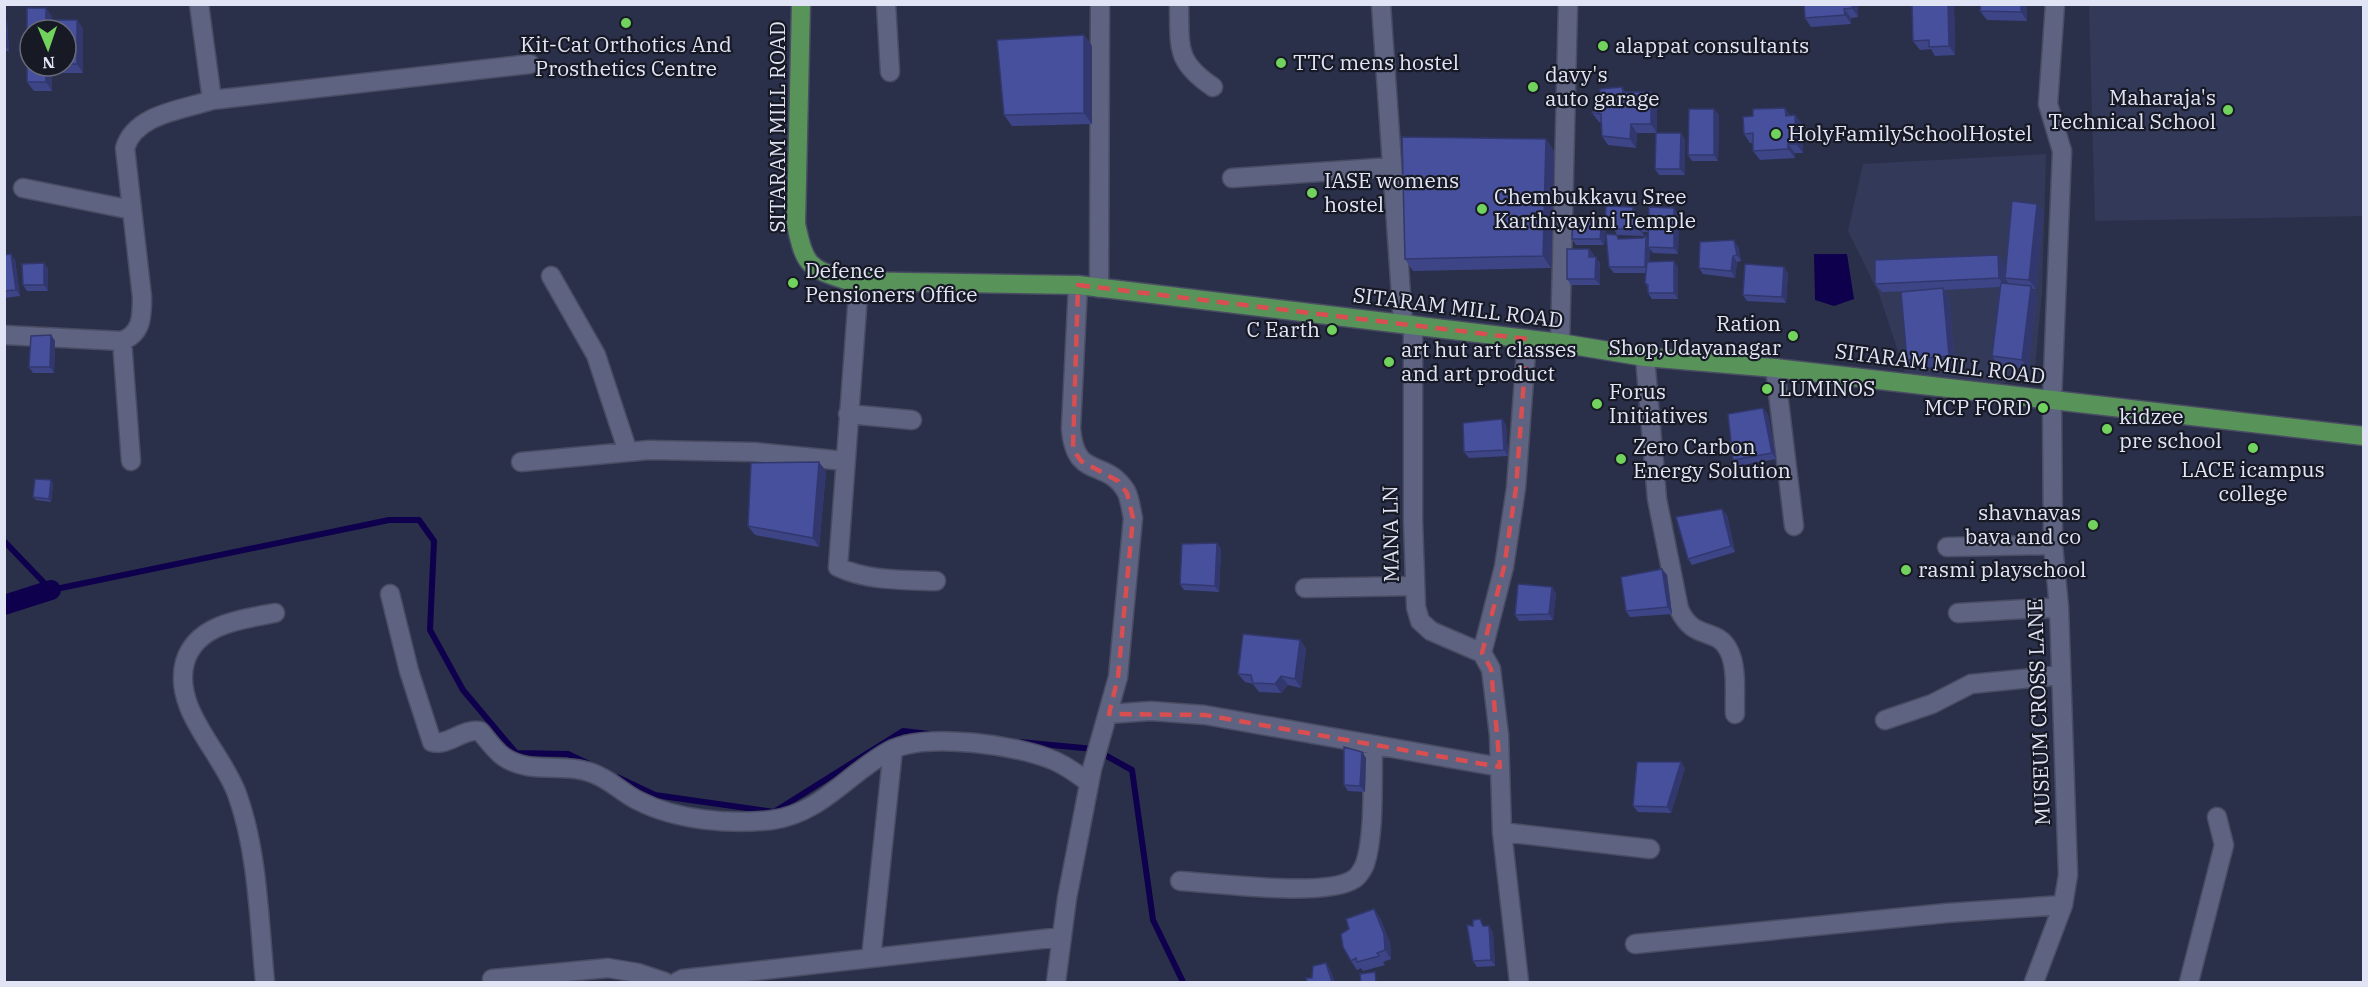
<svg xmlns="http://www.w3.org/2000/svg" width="2368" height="987" font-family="'IBM Plex Serif',serif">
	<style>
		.built { fill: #333959 }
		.water { fill: #0e004c }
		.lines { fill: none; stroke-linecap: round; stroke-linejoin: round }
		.stream { stroke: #0e004c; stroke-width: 6 }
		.canal { stroke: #0e004c; stroke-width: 20 }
		.minor-casing { stroke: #494c62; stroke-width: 21 }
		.major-casing { stroke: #494c62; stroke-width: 21 }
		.minor { stroke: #5d6380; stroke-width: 18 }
		.major { stroke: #58945a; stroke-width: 18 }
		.wall { fill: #3d4587; fill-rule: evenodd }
		.shaded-wall { fill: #32386e }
		.building { fill: #47509d; stroke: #32386e; stroke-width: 1.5 }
		.marked { fill: none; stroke: #d84e51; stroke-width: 4.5; stroke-dasharray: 12 8; stroke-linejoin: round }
		.poi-dot { fill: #72d25e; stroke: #171925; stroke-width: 2 }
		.labels { text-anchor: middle; stroke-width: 4.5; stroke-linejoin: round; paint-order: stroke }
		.poi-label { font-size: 21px; fill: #e1e4f5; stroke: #171925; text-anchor: start }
		.street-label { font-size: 21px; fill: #e1e4f5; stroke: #171925 }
	</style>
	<rect width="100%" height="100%" fill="#2b304a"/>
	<path class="built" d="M2089 5H2363V216L2095 221Z
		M2046 154 2042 292 2034 378 1989 385 1905 372 1879 294 1848 231 1863 164Z"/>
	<path class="water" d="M1814 254H1847L1854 299 1834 306 1815 300Z"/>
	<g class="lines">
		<path class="stream" d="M4 541 51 590 389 520H419L434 541 430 630 463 690 516 753 568 754 589 764
			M1020 742 1094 749 1132 770 1153 920 1183 982
			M617 777 655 795 774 812 903 731 929 734"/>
		<path class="canal" d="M4 605 51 590"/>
		<defs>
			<path id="minor" d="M886 4 890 72
				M1179 4C1180 48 1175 61 1213 87
				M1381 4 1403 324
				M212 100 530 64
				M1232 178 1392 167
				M23 188 132 210
				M551 276 596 355 628 452
				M859 281 838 567C867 581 904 580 936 581
				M1099 288 1100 4
				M1413 325V521L1416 607 1420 621 1431 631 1482 653 1491 669 1499 735 1502 832 1519 982
				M4 335 122 341C142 333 142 317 142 297L125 148C135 114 182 110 212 100L199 4
				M122 341 131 461
				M1560 343 1568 4
				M1645 357 1657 499 1679 609C1693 641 1716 627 1728 649 1738 667 1734 694 1735 714
				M1775 368 1794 526
				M848 414 912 420
				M521 462 649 450 754 452 845 461
				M1947 547 2053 545
				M1305 588 1415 586
				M390 594 409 671 432 742C447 747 463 728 480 731 487 739 495 751 504 757 530 775 564 762 592 773 610 779 622 793 639 801 676 820 730 825 772 820 822 813 849 772 891 750 927 732 1019 745 1055 761 1068 767 1079 775 1089 783
				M1958 613 2059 607
				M1482 653 1504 567 1516 488 1527 339
				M1109 714 1151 711 1205 715 1500 767
				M1885 720 1932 704 1971 684 2061 675
				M1502 832 1650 849
				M1180 881C1216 883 1327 898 1354 879 1358 877 1363 869 1365 864 1375 834 1372 778 1373 745
				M1635 944 1947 913 2063 905
				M871 958 893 749
				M492 979 608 968 638 973 665 982
				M265 982C259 921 258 852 237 794 222 752 172 709 185 662 196 624 242 619 275 613
				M677 982 683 979 1061 937
				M1056 982 1067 898 1092 769 1118 677 1133 518C1131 510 1130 498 1126 491 1105 457 1075 481 1071 428L1078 285
				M2034 982 2063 905 2068 875 2059 607 2053 545 2052 400 2062 151 2048 104 2055 4
				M2189 982 2224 845 2217 817"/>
			<path id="major" d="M801 4 796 224C805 266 808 268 849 281L1078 285 1560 343 1645 357 1775 368 2364 436"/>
		</defs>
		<use href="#minor" class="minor-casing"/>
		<use href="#major" class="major-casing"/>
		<use href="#minor" class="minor"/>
		<use href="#major" class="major"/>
	</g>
	<path class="wall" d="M1858 4V17L1851 18V24L1811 27 1805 18Z
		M1954 4 1955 55 1935 56 1931 49 1920 50 1913 41Z
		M1981 4H2027V21L1987 20 1980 11Z
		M27 8H46L52 17V20H77L83 29V73H52V91H34L27 82ZM30 30H66V66H30Z
		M4 18 7 22 9 51H4Z
		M1084 35 1092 46V124L1012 126 1004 115Z
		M1622 87 1625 92H1651L1657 101V133L1685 139V175H1659L1655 169 1656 133H1637L1636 148 1608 145 1602 136 1601 122H1599L1592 113Z
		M1714 109 1719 115 1718 161H1692L1688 155Z
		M1791 115H1795L1802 124 1803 153H1795V158L1760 160 1753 151V143H1750L1744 134Z
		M1546 139 1554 151 1551 268 1413 271 1405 259Z
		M2037 204 2043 212 2036 289H2032L2037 295 2028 369 1998 365 1992 356 2000 287 1944 290 1949 297 1955 365 1913 369 1907 360 1911 291 1882 292 1875 284 1998 255 2004 264 2005 277ZM2005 278 2009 284 2005 283Z
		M1633 207 1637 213V216L1648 221 1679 215 1678 254 1653 253 1650 249 1649 261 1678 267V299H1652L1648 293V288L1645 283 1646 273H1614L1609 267 1617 235 1619 239 1648 238V232H1643L1644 236 1617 235 1614 229H1609L1605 223Z
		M1606 226 1604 245H1576L1572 239Z
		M1738 246 1741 261 1737 262 1735 278 1703 274 1699 268Z
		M1589 249 1594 255V257L1600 263V285H1571L1567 279Z
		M4 255 15 260 20 296 4 298Z
		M44 263 48 269V291H27L23 285Z
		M1788 273 1786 303 1747 301 1743 295Z
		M51 335 55 341 54 373H33L29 367Z
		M1768 414 1776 459 1737 466 1733 460Z
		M1502 419 1506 425 1508 456 1469 458 1464 452Z
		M826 471 819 547 755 535 748 526Z
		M53 483 51 502 36 500 33 497Z
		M1727 515 1735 552 1692 565 1688 559Z
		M1217 543 1221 549 1219 592 1184 590 1180 584Z
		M1662 569 1667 575 1672 614 1630 617 1626 611Z
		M1556 593 1553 620 1519 621 1515 615Z
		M1300 640 1306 649 1301 688 1288 685 1281 693 1259 692 1253 684 1245 682 1238 674Z
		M1362 752 1366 758 1365 792 1348 791 1344 785Z
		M1685 768 1671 813 1638 812 1633 806Z
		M1374 909 1380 918 1390 943 1391 959 1383 962 1385 965 1363 971 1361 968 1357 970 1351 961 1349 929Z
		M1473 926H1485L1493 932 1495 966 1477 967 1473 961Z"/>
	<path class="shaded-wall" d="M1852 4H1858V17L1852 8Z
		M1948 4H1954L1955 55 1949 46Z
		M2021 4H2027V21L2021 12Z
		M46 8 52 17V29L46 20Z
		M1844 9 1851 18V24L1845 15Z
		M4 18 7 22 9 51 4 44Z
		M77 20 83 29V73L77 64Z
		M1084 35 1092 46V124L1084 113Z
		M46 66H48L52 73V91L46 82Z
		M1651 92 1657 101V133L1651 124Z
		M1785 108 1792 117 1786 116Z
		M1714 109 1719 115 1718 161 1714 155Z
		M1795 115 1802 124 1803 153 1796 144Z
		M1631 124 1637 133 1636 148 1630 139Z
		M1681 133 1685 139V175L1680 169Z
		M1546 139 1554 151 1551 268 1543 256Z
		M1788 144 1795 153V158L1788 149Z
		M2037 204 2043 212 2036 289 2029 280Z
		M1633 207 1637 213V222L1632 216Z
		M1674 208 1679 215 1678 254 1674 248Z
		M1645 216 1649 222V232L1645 226Z
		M1602 219 1606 226 1604 245 1600 239Z
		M1639 226 1643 232 1644 236 1639 229Z
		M1646 235 1650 241 1648 247 1650 249 1649 273 1645 267Z
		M1734 240 1738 246 1741 261 1737 255Z
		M1589 249 1594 255V263L1589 257Z
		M11 254 15 260 20 296 16 290Z
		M1998 255 2004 264 2005 287 1999 278Z
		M1733 256 1737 262 1735 278 1731 271Z
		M1596 257 1600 263V285L1595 279Z
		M1674 261 1678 267V299L1674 293Z
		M44 263 48 269V291L44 285Z
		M1784 267 1788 273 1786 303 1782 297Z
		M2031 286 2037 295 2028 369 2022 360Z
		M1943 288 1949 297 1955 365 1949 356Z
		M51 335 55 341 54 373 50 367Z
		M1763 408 1768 414 1776 459 1772 453Z
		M1502 419 1506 425 1508 456 1504 450Z
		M819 462 826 471 819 547 813 538Z
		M51 480 53 483 51 502 49 499Z
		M1722 509 1727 515 1735 552 1731 546Z
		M1217 543 1221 549 1219 592 1215 586Z
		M1662 569 1667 575 1672 614 1668 607Z
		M1552 587 1556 593 1553 620 1549 614Z
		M1300 640 1306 649 1301 688 1295 679Z
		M1281 676 1288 685 1281 693 1275 684Z
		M1362 752 1366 758 1365 792 1360 786Z
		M1681 762 1685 768 1671 813 1667 807Z
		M1374 909 1380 918 1390 943 1391 959 1385 950Z
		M1489 926 1493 932 1495 966 1491 960Z
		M1326 963 1330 969 1335 982H1332Z"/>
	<path class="building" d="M1804 4H1852V8L1844 9 1845 15 1805 18Z
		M1912 4H1948L1949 46 1929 47V40L1913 41Z
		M1981 4H2021V12L1980 11Z
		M27 8H46V20H77V64H66V30H30V66H46V82H27Z
		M1084 35V113L1004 115 997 40Z
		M1622 87 1623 92H1651V124H1631L1630 139 1602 136 1601 114 1592 113 1600 103V89Z
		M1785 108 1786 116 1795 115 1796 144H1788V149L1753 151V133L1744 134 1743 117 1753 116V109Z
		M1689 109H1714V155H1688Z
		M1656 133H1681L1680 169H1655Z
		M1402 137 1546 139 1543 256 1405 259Z
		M2012 201 2037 204 2029 280 2005 278Z
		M1606 206 1633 207 1632 216H1645V226H1639V229H1613V223H1605Z
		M1649 207 1674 208V248L1648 247Z
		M1573 217 1602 219 1600 239H1572Z
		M1606 234 1617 235 1618 239 1643 238 1646 235 1645 267H1609Z
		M1734 240 1737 255 1733 256 1731 271 1699 268 1700 242Z
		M1567 249H1589V257H1596L1595 279H1567Z
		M11 254 16 290 4 291V255Z
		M1998 255 1999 278 1875 284V260Z
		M1674 261V293H1648V285L1645 283 1647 262Z
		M44 263V285H23L22 264Z
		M1745 264 1784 267 1782 297 1743 295Z
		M2001 283 2031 286 2022 360 1992 356Z
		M1943 288 1949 356 1907 360 1901 292Z
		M51 335 50 367H29L31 336Z
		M1763 408 1772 453 1733 460 1728 414Z
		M1502 419 1504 450 1464 452 1463 423Z
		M819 462 813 538 748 526 751 463Z
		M35 479 51 480 49 499 33 497Z
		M1722 509 1731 546 1688 559 1676 517Z
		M1217 543 1215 586 1180 584 1182 544Z
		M1662 569 1668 607 1626 611 1621 577Z
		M1518 584 1552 587 1549 614 1515 615Z
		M1243 634 1300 640 1295 679 1281 676 1275 684 1253 683 1251 675 1238 674Z
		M1344 747 1362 752 1360 786 1344 785Z
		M1637 762H1681L1667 807 1633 806Z
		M1374 909 1384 934 1385 950 1377 953 1379 956 1357 962 1356 958 1351 961 1343 947 1341 934 1349 929 1346 919Z
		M1480 919 1483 926H1489L1491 960 1473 961 1467 925 1473 926V920Z
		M1326 963 1332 982H1307L1306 978H1312L1313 966Z
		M1375 972 1376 982H1361L1360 974Z"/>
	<path class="marked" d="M1078 285 1527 339 1516 488 1504 567 1482 653 1491 669 1500 767 1205 715 1109 714 1118 677 1133 518 1127 493 1118 481 1081 461 1073 449Z"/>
	<g class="poi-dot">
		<circle cx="626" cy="23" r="6"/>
		<circle cx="1603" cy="46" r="6"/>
		<circle cx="1281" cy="63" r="6"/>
		<circle cx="1533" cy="87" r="6"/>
		<circle cx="2228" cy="110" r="6"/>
		<circle cx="1776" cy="134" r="6"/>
		<circle cx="1312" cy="193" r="6"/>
		<circle cx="1482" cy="209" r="6"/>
		<circle cx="793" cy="283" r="6"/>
		<circle cx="1332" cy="330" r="6"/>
		<circle cx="1793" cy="336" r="6"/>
		<circle cx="1389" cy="362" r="6"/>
		<circle cx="1767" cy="389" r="6"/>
		<circle cx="1597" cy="404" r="6"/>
		<circle cx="2043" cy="408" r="6"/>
		<circle cx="2107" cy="429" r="6"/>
		<circle cx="2253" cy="448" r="6"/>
		<circle cx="1621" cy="459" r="6"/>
		<circle cx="2093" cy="525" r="6"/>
		<circle cx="1906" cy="570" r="6"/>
	</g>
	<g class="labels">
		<g class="poi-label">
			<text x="626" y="52" text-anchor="middle">Kit-Cat Orthotics And<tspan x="626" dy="24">Prosthetics Centre</tspan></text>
			<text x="1615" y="53">alappat consultants</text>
			<text x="1293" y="70">TTC mens hostel</text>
			<text x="1545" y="82">davy's<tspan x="1545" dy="24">auto garage</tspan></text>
			<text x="2216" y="105" text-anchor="end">Maharaja's<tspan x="2216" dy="24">Technical School</tspan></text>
			<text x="1788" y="141">HolyFamilySchoolHostel</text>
			<text x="1324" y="188">IASE womens<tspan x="1324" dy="24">hostel</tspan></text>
			<text x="1494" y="204">Chembukkavu Sree<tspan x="1494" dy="24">Karthiyayini Temple</tspan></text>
			<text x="805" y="278">Defence<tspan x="805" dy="24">Pensioners Office</tspan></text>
			<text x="1781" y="331" text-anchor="end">Ration<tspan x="1781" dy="24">Shop,Udayanagar</tspan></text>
			<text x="1320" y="337" text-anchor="end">C Earth</text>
			<text x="1401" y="357">art hut art classes<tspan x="1401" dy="24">and art product</tspan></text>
			<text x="1779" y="396">LUMINOS</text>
			<text x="1609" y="399">Forus<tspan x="1609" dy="24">Initiatives</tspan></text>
			<text x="2031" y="415" text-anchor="end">MCP FORD</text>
			<text x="2119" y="424">kidzee<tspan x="2119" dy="24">pre school</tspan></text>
			<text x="1633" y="454">Zero Carbon<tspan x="1633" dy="24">Energy Solution</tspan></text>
			<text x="2253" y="477" text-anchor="middle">LACE icampus<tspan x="2253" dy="24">college</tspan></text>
			<text x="2081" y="520" text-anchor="end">shavnavas<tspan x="2081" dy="24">bava and co</tspan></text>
			<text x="1918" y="577">rasmi playschool</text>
		</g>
		<g class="street-label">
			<text transform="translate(778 127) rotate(-90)" y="7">SITARAM MILL ROAD</text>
			<text transform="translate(1458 308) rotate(7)" y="7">SITARAM MILL ROAD</text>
			<text transform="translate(1940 364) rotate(7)" y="7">SITARAM MILL ROAD</text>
			<text transform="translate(1391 534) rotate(-91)" y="7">MANA LN</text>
			<text transform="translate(2039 712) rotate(-92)" y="7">MUSEUM CROSS LANE</text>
		</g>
	</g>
	<rect width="2368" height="987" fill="none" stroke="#e1e4f5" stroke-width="12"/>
	<g transform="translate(48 48) rotate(178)"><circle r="28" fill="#171925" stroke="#686a78" stroke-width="1.5"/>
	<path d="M0-4.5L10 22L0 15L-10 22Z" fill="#72d25e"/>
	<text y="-9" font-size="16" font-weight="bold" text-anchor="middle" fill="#e1e4f5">N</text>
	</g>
</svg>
